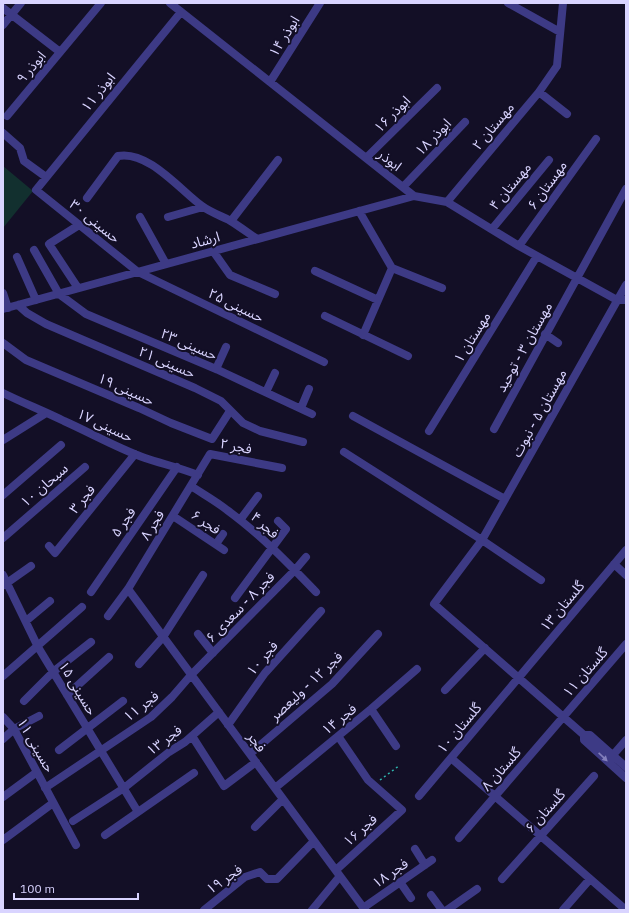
<svg xmlns="http://www.w3.org/2000/svg" width="629" height="913" font-family="'IBM Plex Sans','Noto Sans Arabic',sans-serif">
	<style>
		.green { fill: #12302f }
		.lines { fill: none; stroke-linecap: round; stroke-linejoin: round }
		.path { stroke: #2fb8b0; stroke-width: 1.5; stroke-dasharray: 2 3; stroke-linecap: butt }
		.street { stroke: #3d3a85; stroke-width: 8 }
		.oneway { fill: #837fbc }
		.labels { text-anchor: middle; stroke-width: 4; stroke-linejoin: round; paint-order: stroke }
		.street-label { font-size: 14px; fill: #d9d4ff; stroke: #130f26 }
	</style>
	<rect width="100%" height="100%" fill="#130f26"/>
	<path class="green" d="M3 166 33 191 3 228Z"/>
	<g class="lines">
		<path class="path" d="M380 780 400 765"/>
		<path class="street" d="M170 3 414 196 447 202 519 246 617 300H626
			M508 3 560 32
			M3 8 60 52
			M181 12 36 190 138 272 324 362
			M3 25 21 3
			M270 82 320 3
			M539 92 567 114
			M7 116 101 3
			M3 133 20 148 24 161 46 177
			M366 158 437 88
			M403 187 465 122
			M87 198 118 156C148 150 180 190 202 206 210 212 221 216 229 220 239 226 248 233 257 239
			M447 202 539 92 557 66 563 3
			M359 211 392 268 363 335
			M140 217 166 264
			M168 217 203 207
			M231 221 278 160
			M492 229 549 160
			M519 246 596 139
			M34 250 59 294 86 314 216 369 312 414
			M213 251 230 275 275 294
			M17 257 36 300
			M392 268 442 288
			M315 271 378 300
			M626 285 482 540 434 604 584 735H590L626 767
			M78 288 49 244 79 225
			M3 293 8 308
			M18 305 27 313 46 324 195 388 221 401 243 423 260 431 303 442
			M3 309 414 196
			M325 316 408 356
			M545 334 558 343
			M3 343 26 360 139 408 171 423 212 439 230 411
			M216 369 226 347
			M266 392 275 373
			M3 393C23 403 44 411 64 421 91 433 117 448 145 458 163 464 181 468 198 475
			M301 408 309 389
			M353 416 505 499
			M494 429 626 189
			M429 431 537 256
			M3 440 46 413
			M344 452 482 540 541 580
			M191 486C203 494 216 501 227 510 260 534 288 563 316 592
			M3 495 61 445
			M173 516 224 550
			M240 520 258 496
			M3 538 85 467
			M216 544 223 534
			M49 546 55 553 135 454
			M614 564 626 575
			M3 575 38 647 138 812
			M4 585 31 566
			M128 589 365 910
			M91 592 177 467
			M235 598 286 529 278 521
			M108 616 128 589 210 454 282 468
			M26 621 50 601
			M198 634 213 653
			M139 664 163 637 203 575
			M3 676 82 607
			M445 690 485 648
			M67 695 109 657
			M24 701 53 672 91 642
			M371 709 396 746
			M3 717 14 729 76 845
			M228 725 265 673 321 611
			M584 735V740L626 778
			M192 736 224 786 256 762
			M3 739 14 729 39 716
			M59 750 123 701
			M250 754 332 684 378 634
			M613 755 626 740
			M451 758 626 910
			M45 788 151 717 172 697 191 675 295 570 306 557
			M275 788 371 709 417 669
			M419 796 626 550
			M3 797 37 772
			M73 821 124 788 169 752 185 742 219 712
			M255 827 283 799
			M105 835 194 773
			M459 838 626 644
			M3 840 53 803
			M415 849 425 865
			M336 870 402 810 368 780 338 736
			M502 879 594 776
			M400 882 411 898
			M431 895 442 910
			M363 908 432 860
			M204 910 245 877 260 872 267 879H277L314 841
			M312 910 340 876
			M447 910 477 889
			M563 910 590 879"/>
	</g>
	<defs><path id="oneway-solid" d="M-6-.8H1V-3.2L6.5 0L1 3.2V.8H-6Z"/></defs>
	<use class="oneway" href="#oneway-solid" transform="translate(603 757) rotate(43)"/>
	<g class="labels">
		<g class="street-label">
			<text transform="translate(284 36) rotate(-58)" y="5">ابوذر ۱۴</text>
			<text transform="translate(31 67) rotate(-50)" y="5">ابوذر ۹</text>
			<text transform="translate(98 92) rotate(-51)" y="5">ابوذر ۱۱</text>
			<text transform="translate(392 114) rotate(-45)" y="5">ابوذر ۱۶</text>
			<text transform="translate(493 126) rotate(-50)" y="5">مهستان ۲</text>
			<text transform="translate(433 137) rotate(-46)" y="5">ابوذر ۱۸</text>
			<text transform="translate(390 160) rotate(38)" y="5">ابوذر</text>
			<text transform="translate(547 185) rotate(-54)" y="5">مهستان ۶</text>
			<text transform="translate(510 186) rotate(-50)" y="5">مهستان ۴</text>
			<text transform="translate(95 221) rotate(39)" y="5">حسینی ۳۰</text>
			<text transform="translate(205 240) rotate(-15)" y="5">ارشاد</text>
			<text transform="translate(236 305) rotate(26)" y="5">حسینی ۲۵</text>
			<text transform="translate(472 337) rotate(-58)" y="5">مهستان ۱</text>
			<text transform="translate(189 344) rotate(23)" y="5">حسینی ۲۳</text>
			<text transform="translate(524 347) rotate(-61)" y="5">مهستان ۳ - توحید</text>
			<text transform="translate(167 362) rotate(23)" y="5">حسینی ۲۱</text>
			<text transform="translate(126 389) rotate(24)" y="5">حسینی ۱۹</text>
			<text transform="translate(539 413) rotate(-61)" y="5">مهستان ۵ - نبوت</text>
			<text transform="translate(105 425) rotate(25)" y="5">حسینی ۱۷</text>
			<text transform="translate(236 446) rotate(11)" y="5">فجر ۲</text>
			<text transform="translate(44 485) rotate(-41)" y="5">سبحان ۱۰</text>
			<text transform="translate(82 499) rotate(-51)" y="5">فجر ۳</text>
			<text transform="translate(123 522) rotate(-55)" y="5">فجر ۵</text>
			<text transform="translate(206 522) rotate(34)" y="5">فجر ۶</text>
			<text transform="translate(152 525) rotate(-58)" y="5">فجر ۸</text>
			<text transform="translate(265 525) rotate(41)" y="5">فجر ۴</text>
			<text transform="translate(562 606) rotate(-50)" y="5">گلستان ۱۳</text>
			<text transform="translate(240 607) rotate(-46)" y="5">فجر ۸ - سعدی ۶</text>
			<text transform="translate(262 658) rotate(-50)" y="5">فجر ۱۰</text>
			<text transform="translate(585 672) rotate(-49)" y="5">گلستان ۱۱</text>
			<text transform="translate(306 686) rotate(-43)" y="5">فجر ۱۲ - ولیعصر</text>
			<text transform="translate(78 688) rotate(59)" y="5">حسینی ۱۵</text>
			<text transform="translate(141 706) rotate(-38)" y="5">فجر ۱۱</text>
			<text transform="translate(339 719) rotate(-39)" y="5">فجر ۱۴</text>
			<text transform="translate(459 728) rotate(-50)" y="5">گلستان ۱۰</text>
			<text transform="translate(164 740) rotate(-37)" y="5">فجر ۱۳</text>
			<text transform="translate(257 742) rotate(54)" y="5">فجر</text>
			<text transform="translate(36 745) rotate(60)" y="5">حسینی ۱۱</text>
			<text transform="translate(501 769) rotate(-49)" y="5">گلستان ۸</text>
			<text transform="translate(545 811) rotate(-48)" y="5">گلستان ۶</text>
			<text transform="translate(360 830) rotate(-42)" y="5">فجر ۱۶</text>
			<text transform="translate(390 873) rotate(-35)" y="5">فجر ۱۸</text>
			<text transform="translate(224 879) rotate(-35)" y="5">فجر ۱۹</text>
		</g>
	</g>
	<rect width="629" height="913" fill="none" stroke="#d9d4ff" stroke-width="8"/>
	<path d="M14 893v6h124v-6" fill="none" stroke="#d9d4ff" stroke-width="2"/>
	<text x="20" y="893" font-size="12" fill="#d9d4ff" stroke="#130f26" stroke-width="3" paint-order="stroke">100 m</text>
</svg>
